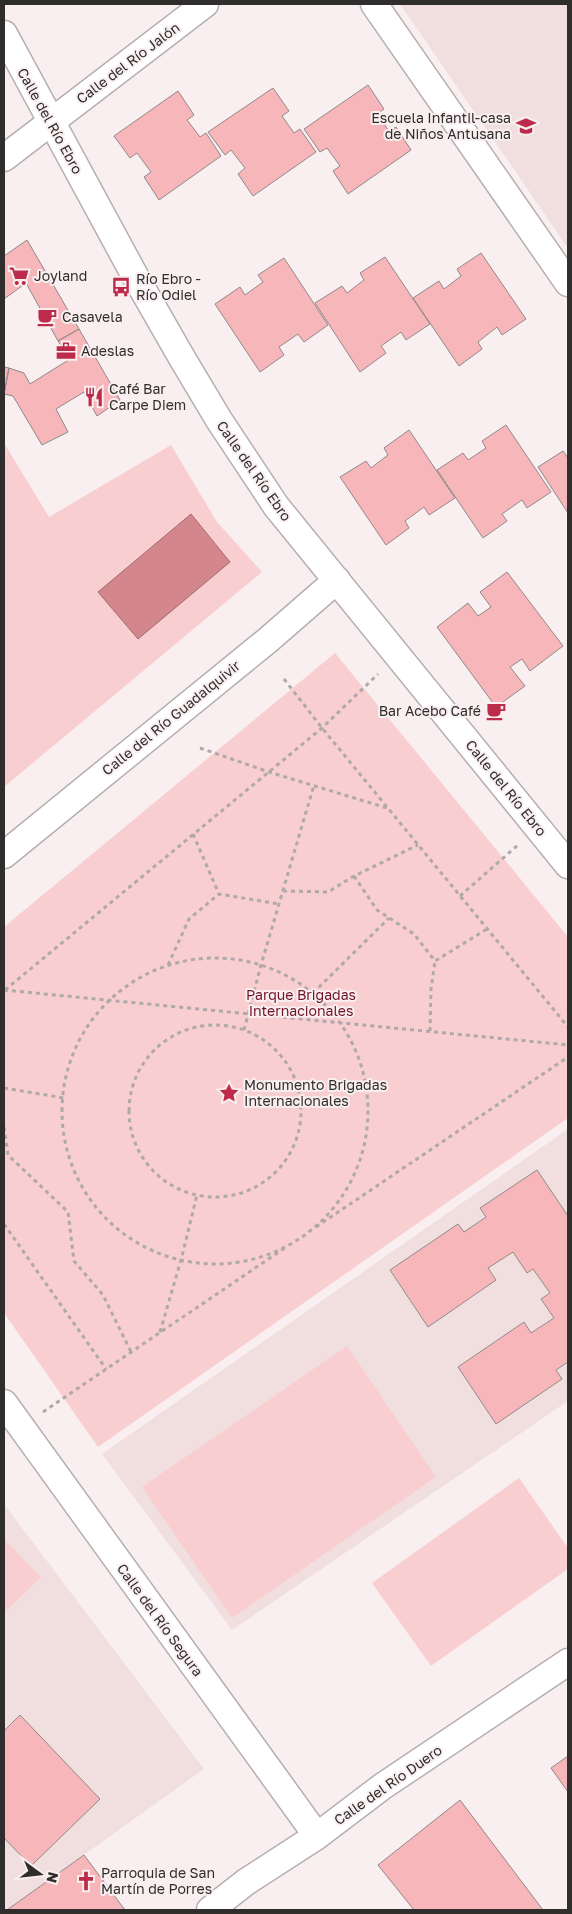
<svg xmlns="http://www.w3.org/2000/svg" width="572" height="1914" font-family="'Golos Text',sans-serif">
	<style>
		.built { fill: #f1dfe0 }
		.green { fill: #f9ced0 }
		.water { fill: #d3878c; stroke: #a26c70 }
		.building { fill: #f7b6ba; stroke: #918989 }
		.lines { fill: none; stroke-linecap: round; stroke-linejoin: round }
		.minor-casing { stroke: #b7afaf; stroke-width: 29 }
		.path { stroke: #b0a8a9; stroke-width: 3; stroke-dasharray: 4 4; stroke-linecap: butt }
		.minor { stroke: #fff; stroke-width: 26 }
		.labels { text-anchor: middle; stroke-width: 4; stroke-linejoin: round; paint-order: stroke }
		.street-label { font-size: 14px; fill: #302d2d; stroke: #f9eff0 }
		.poi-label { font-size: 14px; fill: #302d2d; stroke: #f9eff0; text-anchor: start }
		.park-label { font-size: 14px; fill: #6f1427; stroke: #f9eff0 }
	</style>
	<rect width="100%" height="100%" fill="#f9eff0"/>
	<path class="built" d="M400 4H568V248Z
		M568 1129V1401L232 1630 102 1454Z
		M4 1504 204 1769 7 1910H4Z"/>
	<path class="green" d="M4 443 49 517 171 445 217 522 262 572 4 787Z
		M335 653 568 937V1118L98 1447 4 1313V927Z
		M347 1346 436 1477 232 1618 142 1487Z
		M519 1478 568 1548V1569L431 1666 372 1583Z
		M4 1539 41 1577 4 1613Z"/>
	<path class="water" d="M191 514 230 562 138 639 98 592Z"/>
	<path class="building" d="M368 85 384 109 377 114 389 131 396 127 411 150 348 194 333 171 340 166 327 148 320 152 304 129Z
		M273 88 289 111 282 116 294 133 300 129 316 152 253 196 238 174 245 168 231 150 225 155 208 132Z
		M178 91 194 115 187 120 200 137 206 133 221 156 159 200 144 177 151 172 137 153 130 158 114 136Z
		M27 240 79 329 58 341 26 283 4 299V256Z
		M481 253 526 319 502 335 497 327 478 342 482 349 459 366 413 298 439 281 444 289 461 276 457 269Z
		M385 257 430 324 406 340 401 332 381 346 386 353 360 372 315 303 342 286 347 293 364 280 360 273Z
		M284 258 328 325 304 342 298 334 279 347 284 355 260 372 215 304 240 287 245 295 263 282 258 275Z
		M79 329 120 400 97 416 84 392 56 409 68 432 42 445 13 396 4 394 9 368 24 373 30 384 70 359 58 341Z
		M4 367 9 368 4 394Z
		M506 425 551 492 527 508 522 500 502 514 507 521 483 538 437 470 463 453 468 460 486 448 482 441Z
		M409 430 455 498 429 515 424 507 405 521 409 528 386 545 340 477 366 461 371 468 388 455 384 448Z
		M563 451 568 458V513L538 467Z
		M507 572 563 646 530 671 522 659 510 667 525 686 496 707 437 627 468 603 478 616 491 607 480 592Z
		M537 1170 568 1216V1362L556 1370 562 1379 496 1424 458 1367 524 1322 531 1333 554 1318 541 1299 550 1293 533 1269 527 1273 513 1252 488 1268 496 1280 428 1327 390 1270 458 1224 464 1232 486 1217 480 1208Z
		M20 1715 100 1799 31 1866 4 1838V1731Z
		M568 1756V1792L551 1768Z
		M460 1800 543 1910H414L378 1865Z
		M84 1855 125 1910H7Z"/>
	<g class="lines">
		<defs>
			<path id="minor" d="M374 4 568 283
				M4 34 135 276 182 358 219 420 276 506 568 865
				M4 158 205 4
				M4 855 268 640 337 580
				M4 1403 317 1836
				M210 1910 246 1882 317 1836 383 1786 568 1662"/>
		</defs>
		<use href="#minor" class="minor-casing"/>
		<path class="path" d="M284 679 322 728 568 1027
			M200 748 269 772 387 808
			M193 834 219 894 279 904
			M354 876 377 910 414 934 435 961 487 929
			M283 891 328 892 354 876 418 845
			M460 896 518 845
			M62 1111a153 153 0 1 1 306 0a153 153 0 1 1-306 0Z
			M168 965 189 919 219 894
			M4 990 568 1045
			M5 990 322 728 378 674
			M313 993 389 918
			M129 1111a86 86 0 1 1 172 0a86 86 0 1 1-172 0Z
			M244 1030 261 965 314 785
			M430 1031 431 989 435 961
			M4 1088 64 1098
			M4 1127 8 1155 68 1212 74 1261 103 1295 131 1352
			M4 1224 106 1369
			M316 1227 568 1057
			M160 1332 181 1260 197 1195
			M43 1412 286 1247"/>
		<use href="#minor" class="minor"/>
	</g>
	<defs>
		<symbol id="school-bare" viewBox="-9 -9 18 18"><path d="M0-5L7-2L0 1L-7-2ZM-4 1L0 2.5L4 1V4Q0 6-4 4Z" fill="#bc2b49" stroke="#f9eff0" stroke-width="2.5" paint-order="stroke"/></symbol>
		<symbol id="supermarket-bare" viewBox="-9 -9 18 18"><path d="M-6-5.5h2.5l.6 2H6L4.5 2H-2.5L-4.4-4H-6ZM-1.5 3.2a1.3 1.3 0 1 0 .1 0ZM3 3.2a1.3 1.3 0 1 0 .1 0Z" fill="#bc2b49" stroke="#f9eff0" stroke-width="2.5" paint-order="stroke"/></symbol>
		<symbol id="bus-bare" viewBox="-9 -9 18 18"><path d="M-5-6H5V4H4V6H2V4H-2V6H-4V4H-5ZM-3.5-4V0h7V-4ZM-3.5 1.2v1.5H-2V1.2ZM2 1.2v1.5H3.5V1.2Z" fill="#bc2b49" stroke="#f9eff0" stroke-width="2.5" paint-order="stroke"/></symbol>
		<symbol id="cafe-bare" viewBox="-9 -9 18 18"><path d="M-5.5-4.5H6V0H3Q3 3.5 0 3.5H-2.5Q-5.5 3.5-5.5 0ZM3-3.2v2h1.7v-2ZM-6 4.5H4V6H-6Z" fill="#bc2b49" stroke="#f9eff0" stroke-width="2.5" paint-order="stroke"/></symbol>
		<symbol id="office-bare" viewBox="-9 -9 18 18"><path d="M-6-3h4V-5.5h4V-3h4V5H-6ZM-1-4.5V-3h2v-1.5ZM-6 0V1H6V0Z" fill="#bc2b49" stroke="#f9eff0" stroke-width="2.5" paint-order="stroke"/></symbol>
		<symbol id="restaurant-bare" viewBox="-9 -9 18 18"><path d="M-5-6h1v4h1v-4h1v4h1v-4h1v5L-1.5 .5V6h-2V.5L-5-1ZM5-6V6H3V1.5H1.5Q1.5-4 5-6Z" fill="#bc2b49" stroke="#f9eff0" stroke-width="2.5" paint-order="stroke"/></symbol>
		<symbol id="sight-bare" viewBox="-9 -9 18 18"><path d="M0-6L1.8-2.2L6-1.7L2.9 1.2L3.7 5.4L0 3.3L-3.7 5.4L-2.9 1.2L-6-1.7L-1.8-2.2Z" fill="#bc2b49" stroke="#f9eff0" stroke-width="2.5" paint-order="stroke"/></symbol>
		<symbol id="church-bare" viewBox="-9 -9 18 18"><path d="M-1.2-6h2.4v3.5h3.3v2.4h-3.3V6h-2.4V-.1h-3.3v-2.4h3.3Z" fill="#bc2b49" stroke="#f9eff0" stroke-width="2.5" paint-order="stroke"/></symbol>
	</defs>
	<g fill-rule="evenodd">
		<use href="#school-bare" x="512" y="112" width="28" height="28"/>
		<use href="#supermarket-bare" x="5" y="262" width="28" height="28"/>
		<use href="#bus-bare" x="107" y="273" width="28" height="28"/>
		<use href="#cafe-bare" x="33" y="303" width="28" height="28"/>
		<use href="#office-bare" x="52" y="337" width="28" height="28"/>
		<use href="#restaurant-bare" x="80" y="383" width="28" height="28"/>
		<use href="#cafe-bare" x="482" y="697" width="28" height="28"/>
		<use href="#sight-bare" x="215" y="1079" width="28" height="28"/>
		<use href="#church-bare" x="72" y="1867" width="28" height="28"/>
	</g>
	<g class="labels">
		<g class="street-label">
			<text transform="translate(128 63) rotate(-37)" y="5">Calle del Río Jalón</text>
			<text transform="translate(50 121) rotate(61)" y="5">Calle del Río Ebro</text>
			<text transform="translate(254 471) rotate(55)" y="5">Calle del Río Ebro</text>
			<text transform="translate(171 718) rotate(-39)" y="5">Calle del Río Guadalquivir</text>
			<text transform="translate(506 788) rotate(51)" y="5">Calle del Río Ebro</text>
			<text transform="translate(160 1620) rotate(54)" y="5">Calle del Río Segura</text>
			<text transform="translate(388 1785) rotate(-35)" y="5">Calle del Río Duero</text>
		</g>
		<g class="poi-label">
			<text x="511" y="123" text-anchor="end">Escuela Infantil-casa<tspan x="511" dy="16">de Niños Antusana</tspan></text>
			<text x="34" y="281">Joyland</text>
			<text x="136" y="284">Río Ebro -<tspan x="136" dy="16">Río Odiel</tspan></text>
			<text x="62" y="322">Casavela</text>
			<text x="81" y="356">Adeslas</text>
			<text x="109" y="394">Café Bar<tspan x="109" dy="16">Carpe Diem</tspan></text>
			<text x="481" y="716" text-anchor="end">Bar Acebo Café</text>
			<text x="244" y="1090">Monumento Brigadas<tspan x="244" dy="16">Internacionales</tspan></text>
			<text x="101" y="1878">Parroquia de San<tspan x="101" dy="16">Martín de Porres</tspan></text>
		</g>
		<g class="park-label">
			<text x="301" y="1000">Parque Brigadas<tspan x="301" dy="16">Internacionales</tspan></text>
		</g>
	</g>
	<rect width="572" height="1914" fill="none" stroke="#302d2d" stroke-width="10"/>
	<g transform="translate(40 1874) rotate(105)" stroke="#f9eff0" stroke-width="4" paint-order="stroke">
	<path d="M0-4L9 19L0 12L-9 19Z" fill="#302d2d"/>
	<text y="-8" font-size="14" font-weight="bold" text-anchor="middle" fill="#302d2d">N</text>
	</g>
</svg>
